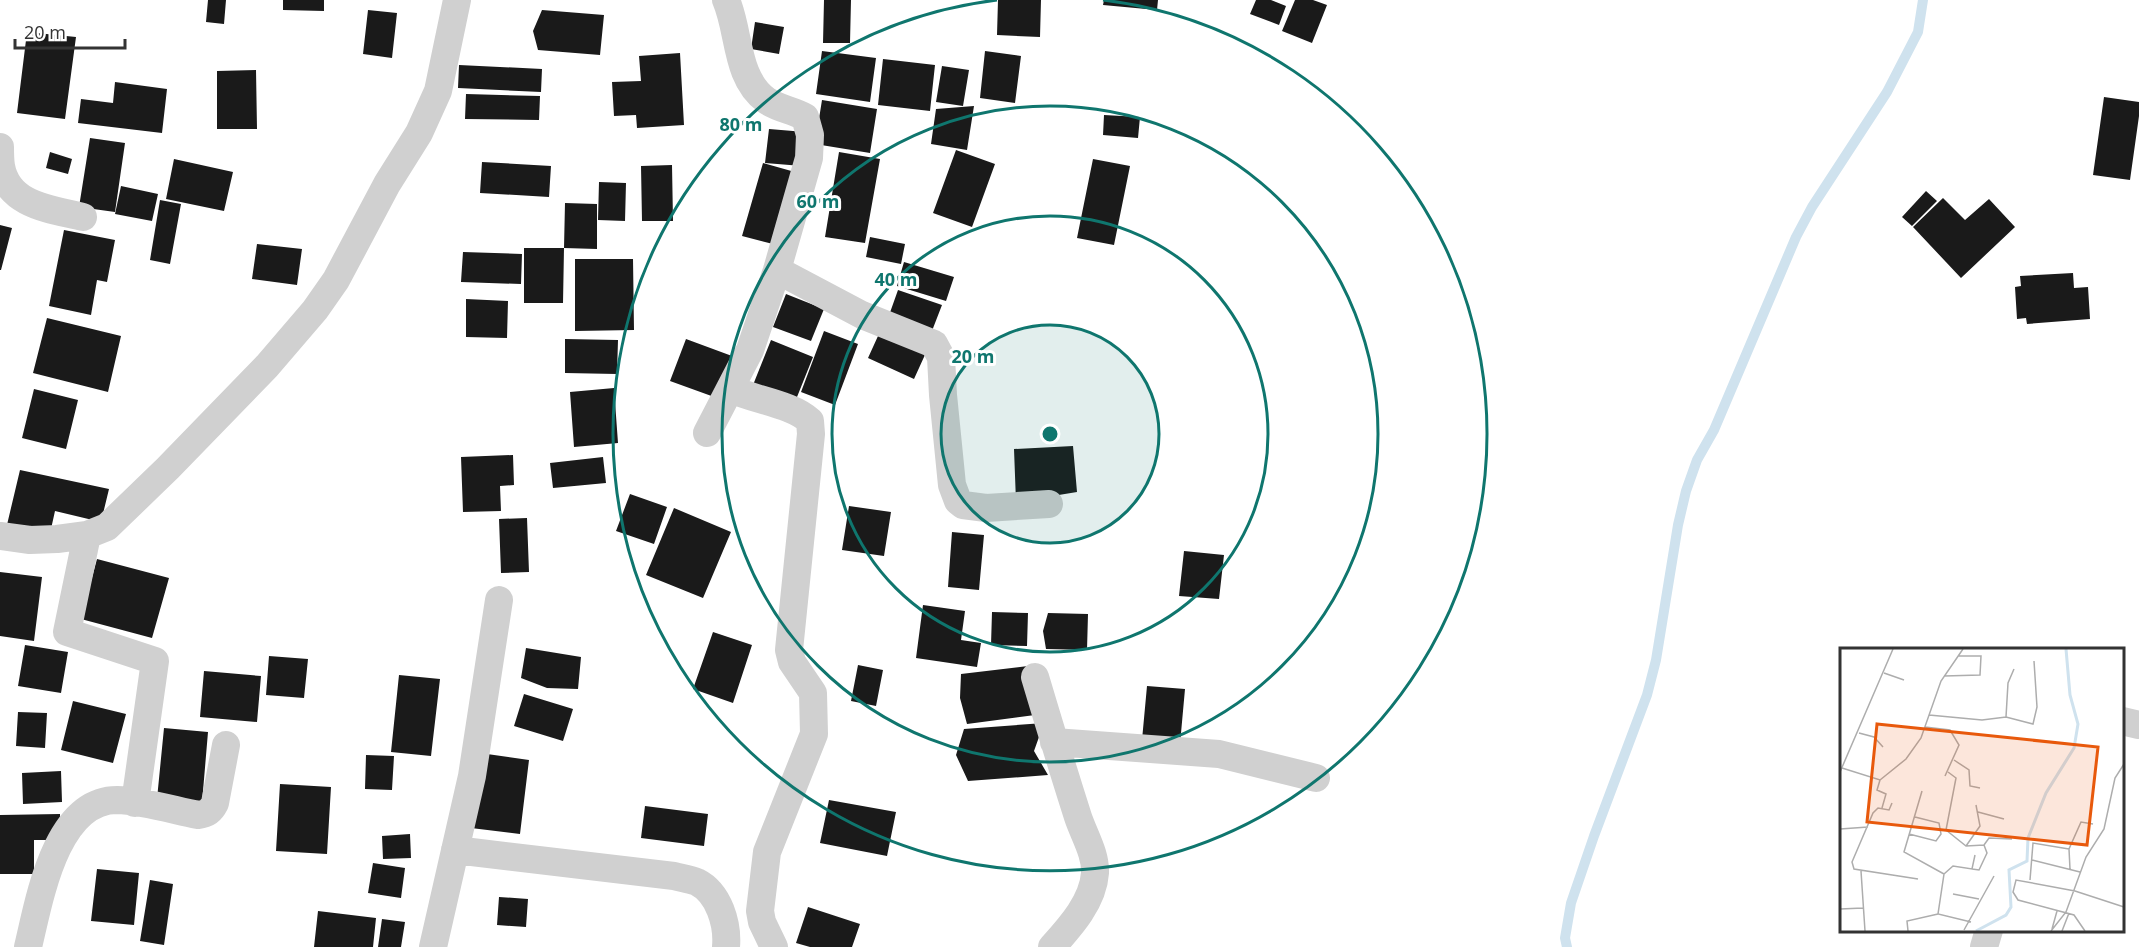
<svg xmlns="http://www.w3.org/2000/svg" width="2139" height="947" font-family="'Open Sans',sans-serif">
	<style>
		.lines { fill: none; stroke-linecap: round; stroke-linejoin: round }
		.stream { stroke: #cfe2ee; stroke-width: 10 }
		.building { fill: #1a1a1a }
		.street { stroke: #d0d0d0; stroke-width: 28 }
		.ring { fill: none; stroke: #0f766e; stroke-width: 3 }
		.inset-river { fill: none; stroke: #cfe2ee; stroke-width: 3 }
		.inset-road { fill: none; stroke: #adadad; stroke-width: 1.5 }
		.view { fill: #e8590c; fill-opacity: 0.15; stroke: #e8590c; stroke-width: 3 }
		.inset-edge { fill: none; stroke: #333; stroke-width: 3 }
		.centre { fill: #0f766e; stroke: #fff; stroke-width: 3 }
		.ring-label { font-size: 18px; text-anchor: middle; font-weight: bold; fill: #0f766e; stroke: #fff; stroke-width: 6; stroke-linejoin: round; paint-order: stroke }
	</style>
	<rect width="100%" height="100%" fill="#fff"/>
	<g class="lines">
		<path class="stream" d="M1567 947 1565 938 1571 903 1594 836 1647 695 1656 660 1678 525 1686 491 1697 460 1714 430 1796 237 1812 207 1887 92 1918 32 1923 0"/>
	</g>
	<path class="building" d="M208 0H226L224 24 206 22Z
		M283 0H324V11L283 10Z
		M824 0H851L850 43H823Z
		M998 0H1041L1040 37 997 35Z
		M1104 0H1158L1157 10 1103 5Z
		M1256 0H1271L1286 6 1279 25 1250 14Z
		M1295 0H1313L1327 5 1312 43 1282 31Z
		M368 10 397 13 392 58 363 54Z
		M542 10 604 15 600 55 538 50 533 31Z
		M755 22 784 27 779 54 751 49Z
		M27 32 76 37 65 119 17 113Z
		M822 51 876 58 870 102 816 94Z
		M985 51 1021 56 1015 103 980 98Z
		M680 53 684 125 637 128 636 115 614 116 612 82 641 81 639 56Z
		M883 59 935 65 930 111 878 105Z
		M459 65 542 69 541 92 458 88Z
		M942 66 969 70 963 106 936 102Z
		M256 70 257 129H217V71Z
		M115 82 167 89 162 133 78 123 81 99 113 103Z
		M466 94 540 96 539 120 465 119Z
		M2104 97 2139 102V116L2130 180 2093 175Z
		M822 100 877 109 870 153 815 144Z
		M974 106 967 150 931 144 936 109Z
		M1104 115 1140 117 1138 138 1103 135Z
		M769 129 805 132 802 166 765 163Z
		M90 138 125 143 115 212 79 207Z
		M956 150 995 164 972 227 933 213Z
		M50 152 72 159 68 174 46 168Z
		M839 152 880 159 865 243 825 237Z
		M174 159 233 172 224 211 166 199Z
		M1093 159 1130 166 1114 245 1077 238Z
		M482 162 551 166 549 197 480 193Z
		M763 163 802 174 781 246 742 236Z
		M672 165 673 221H642L641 166Z
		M599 182 626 183 625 221 598 220Z
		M121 186 158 194 152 221 115 214Z
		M1926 191 1937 201 1912 226 1902 217Z
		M1943 198 1965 220 1989 199 2015 227 1961 278 1913 227Z
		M160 200 181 204 170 264 150 260Z
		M565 203 597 204V249L564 248Z
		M0 225 12 228 1 270H0Z
		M64 230 115 240 107 282 97 280 91 315 49 306Z
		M870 237 905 244 901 264 866 257Z
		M257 244 302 249 297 285 252 279Z
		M524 248H564L563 303H524Z
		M463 252 522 254 521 284 461 282Z
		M575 259H633L634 330 575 331Z
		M904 262 954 277 946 301 897 286Z
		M2073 273 2074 288 2088 287 2090 319 2027 324 2026 318 2017 319 2015 287 2021 286 2020 276Z
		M898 290 942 305 930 336 887 321Z
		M786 294 824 309 811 341 773 327Z
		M466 299 508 301 507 338 466 337Z
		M47 318 121 336 108 392 33 373Z
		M883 325 929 346 914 379 868 358Z
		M824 331 858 344 835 405 801 392Z
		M565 339 618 340 617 374 565 373Z
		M686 339 732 356 717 398 670 381Z
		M771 340 813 357 793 407 751 390Z
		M614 388 618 443 574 447 570 392Z
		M34 389 78 400 66 449 22 438Z
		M1073 446 1077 492 1016 502 1014 449Z
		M513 455 514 485 500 486 501 511 463 512 461 457Z
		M603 457 606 483 553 488 550 463Z
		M20 470 109 489 101 522 55 511 49 538 6 529Z
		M630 494 667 507 654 544 616 531Z
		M849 506 891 512 884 556 842 550Z
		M674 508 731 532 703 598 646 575Z
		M527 518 529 572 501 573 499 519Z
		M952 532 984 535 979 590 948 587Z
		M1184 551 1224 555 1219 599 1179 596Z
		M97 559 169 578 152 638 81 619Z
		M0 572 42 577 34 641 0 636Z
		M923 605 965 611 961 640 981 643 977 667 916 658Z
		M992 612 1028 613 1027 646 991 645Z
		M1048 613 1088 614 1087 650 1046 649 1043 631Z
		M713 632 752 645 733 703 693 689Z
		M25 645 68 652 61 693 18 686Z
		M526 648 581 657 578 689 547 688 521 678Z
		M269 656 308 659 304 698 266 695Z
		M858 665 883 670 876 706 851 701Z
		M1028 666 1035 715 967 724 960 698 961 674Z
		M204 671 261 676 257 722 200 717Z
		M399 675 440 679 431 756 391 752Z
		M1147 686 1185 689 1180 744 1142 740Z
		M524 694 573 709 563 741 514 726Z
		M73 701 126 714 113 763 61 750Z
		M18 712 47 713 45 748 16 746Z
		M1044 723 1034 751 1048 775 968 781 956 755 964 729Z
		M164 728 208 732 202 803 157 799Z
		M480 753 529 760 520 834 471 828Z
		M366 755 394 756 392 790 365 789Z
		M61 771 62 802 23 804 22 773Z
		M280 784 331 787 327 854 276 851Z
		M829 800 896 812 887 856 820 843Z
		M645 806 708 814 704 846 641 838Z
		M60 814V840H34V874H0V815Z
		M410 834 411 858 383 859 382 836Z
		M373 863 405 868 401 898 368 893Z
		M97 869 139 873 134 925 91 921Z
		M150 880 173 884 164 945 140 941Z
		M499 897 528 899 526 927 497 925Z
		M808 907 860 924 852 947H810L796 943Z
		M318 911 376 918 373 947H314Z
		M382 919 405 922 401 947H378Z"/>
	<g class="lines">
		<path class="street" d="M0 147C0 154 0 160 1 166 8 206 51 209 83 217
			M777 270 862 315 934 344 941 357 943 395 952 485 958 501 963 505 986 508 1049 504
			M731 389C754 400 792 404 810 421L811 434 789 650 792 662 813 693 814 734 767 852 760 911 762 922 774 947
			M707 433 750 350 777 270 809 158 810 135 805 117C793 110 776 108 766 100 735 77 740 32 726 0
			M87 535 67 632 155 661 135 803
			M0 536 30 540 57 539 87 535 107 527 168 468 267 366 315 310 336 280 387 184 419 133 438 91 457 0
			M1035 677C1049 724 1063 770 1078 817 1084 835 1096 854 1095 873 1093 902 1070 927 1052 947
			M2122 721 2139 725
			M1054 742 1219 754 1316 778
			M455 850 674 876C681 878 690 879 697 882 719 893 728 924 726 947
			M28 947C39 902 55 800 117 800 143 801 173 810 198 815 207 814 211 811 215 803L226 745
			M433 947 472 776 499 600
			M1984 947 1989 930"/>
	</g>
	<circle cx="1050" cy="434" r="109" fill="#0f766e" fill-opacity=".12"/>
	<g class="ring">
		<circle cx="1050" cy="434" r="109"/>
		<circle cx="1050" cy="434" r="218"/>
		<circle cx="1050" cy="434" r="328"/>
		<path d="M1103 0A437 437 0 1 1 997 0"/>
	</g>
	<g transform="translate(1840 648)">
		<rect width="284" height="284" fill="#fff"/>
		<path class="inset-river" d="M136 283 166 267 171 259 169 222 187 213 188 190 206 145 234 100 238 76 230 47 226 1"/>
		<path class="inset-road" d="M44 25 64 32M104 28 140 27 141 8H118M89 67 142 72 166 69 193 76 197 59 194 13M166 69 168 35 174 21M85 79 110 82 119 97 105 128M19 85 34 89 43 99M114 112 129 122 130 138 140 140M2 120 40 132 66 111 81 90 101 33 123 1M0 124 53 1M108 124 116 130 106 182 126 198 144 197 147 205 139 222 132 221M40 132 37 142 46 146 42 160M82 143 64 204 104 226 98 266 131 274M52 155 49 162 38 160 33 165 12 214 14 221 78 231M138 164 164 171M0 181 28 179M69 186 96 193 101 186 99 175 75 169M144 197 149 190 172 191M126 198 140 178 136 157M192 212 240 224M230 221 229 201 241 174 253 176M21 223 25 283M104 226 113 218 132 221 135 207M190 232 193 195 229 201M113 246 139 251M0 261 23 260M212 281 217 263M124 282 154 228M68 283 67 273 98 266M211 283 226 264 246 209 264 181 275 130 284 116M222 283 229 265M245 283 234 267 178 252 173 244 176 232 235 243 284 259"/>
		<path class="view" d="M37 76 258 99 247 197 27 174Z"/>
		<rect width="284" height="284" class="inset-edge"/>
	</g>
	<circle cx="1050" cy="434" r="9" class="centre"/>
	<g class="ring-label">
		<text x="741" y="131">80 m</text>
		<text x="818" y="208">60 m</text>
		<text x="896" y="286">40 m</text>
		<text x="973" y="363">20 m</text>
	</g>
	<path d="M15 39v9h110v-9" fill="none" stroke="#333333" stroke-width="3"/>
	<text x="24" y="39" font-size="18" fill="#333333" stroke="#ffffff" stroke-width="4.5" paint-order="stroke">20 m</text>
</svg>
